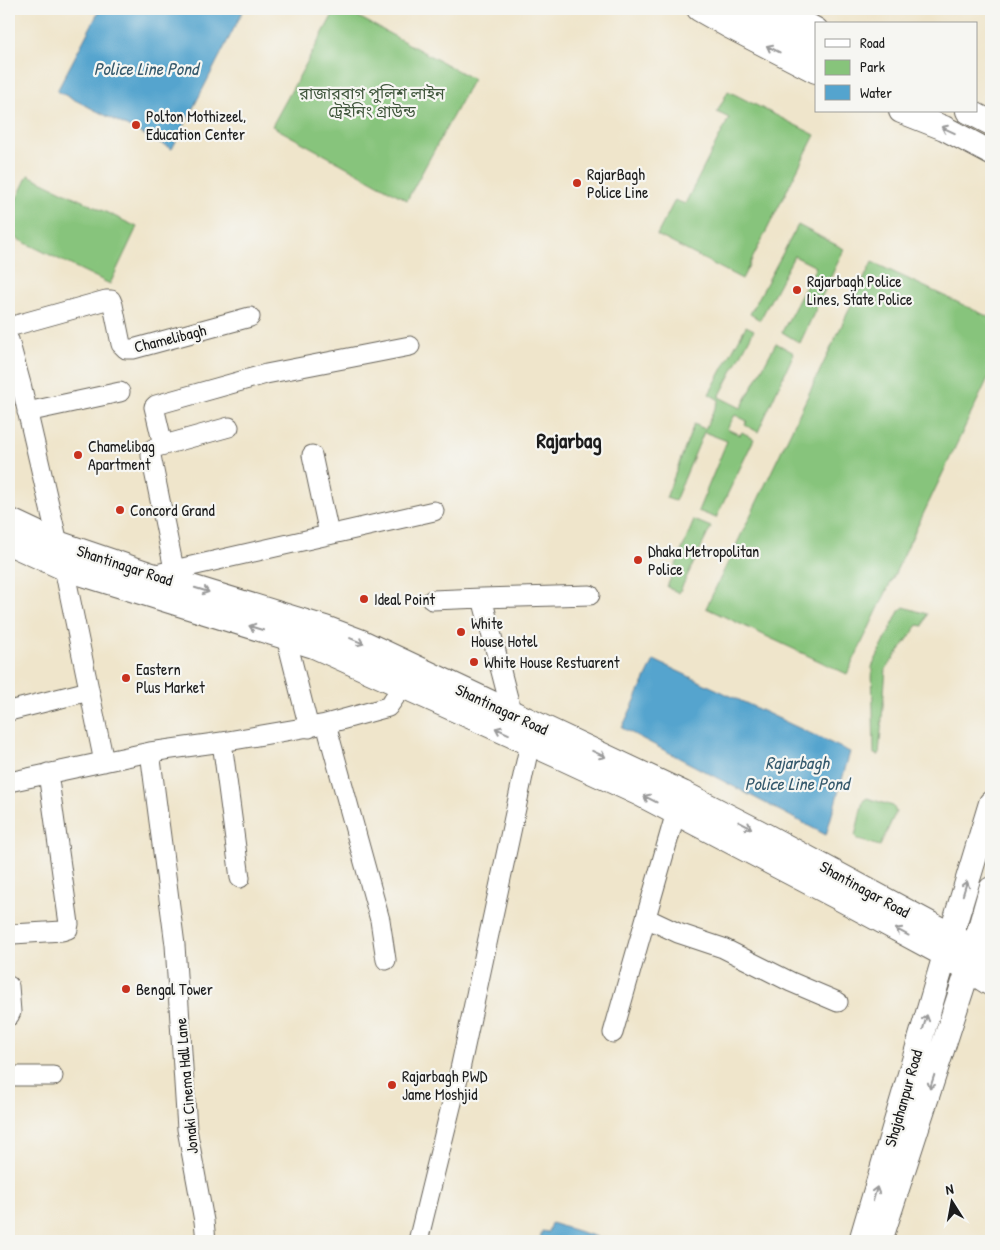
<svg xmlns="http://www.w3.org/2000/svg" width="1000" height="1250" font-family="'Patrick Hand','Noto Sans Bengali',sans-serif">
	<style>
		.green { fill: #87c47b; stroke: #52704c }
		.water { fill: #54a4ce; stroke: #386075 }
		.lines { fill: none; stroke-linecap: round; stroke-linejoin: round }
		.minor-casing { stroke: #666259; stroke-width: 21 }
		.major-casing { stroke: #666259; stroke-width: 26 }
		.minor { stroke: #fff; stroke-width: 19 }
		.major { stroke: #fff; stroke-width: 24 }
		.oneway { stroke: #999 }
		.poi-dot { fill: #c8321e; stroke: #f6f6f2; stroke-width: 2 }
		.labels { text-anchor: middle; stroke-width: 4.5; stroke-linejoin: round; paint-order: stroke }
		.park-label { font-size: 16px; fill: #41573d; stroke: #f6f6f2 }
		.poi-label { font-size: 16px; fill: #1c1c1c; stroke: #f6f6f2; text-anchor: start }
		.street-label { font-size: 16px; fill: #1c1c1c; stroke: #f6f6f2 }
		.water-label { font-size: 18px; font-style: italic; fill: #35596c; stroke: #f6f6f2 }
		.district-label { font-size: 21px; font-weight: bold; fill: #1c1c1c; stroke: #f6f6f2 }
	</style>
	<rect width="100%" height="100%" fill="#f6f6f2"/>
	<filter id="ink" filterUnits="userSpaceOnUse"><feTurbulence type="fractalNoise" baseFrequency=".02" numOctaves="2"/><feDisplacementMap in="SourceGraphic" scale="10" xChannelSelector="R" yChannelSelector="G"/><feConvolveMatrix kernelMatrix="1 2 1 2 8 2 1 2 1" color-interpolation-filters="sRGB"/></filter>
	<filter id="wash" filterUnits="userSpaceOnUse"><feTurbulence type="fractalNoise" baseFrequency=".0096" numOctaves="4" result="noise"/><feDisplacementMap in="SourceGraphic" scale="20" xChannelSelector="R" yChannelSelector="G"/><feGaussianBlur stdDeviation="1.12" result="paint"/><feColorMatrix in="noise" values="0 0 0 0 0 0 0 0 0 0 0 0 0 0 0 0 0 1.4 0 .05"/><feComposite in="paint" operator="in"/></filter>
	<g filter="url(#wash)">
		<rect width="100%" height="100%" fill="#efe5cb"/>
		<path class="green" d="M336 9H344L473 79 407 200 272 126Z
			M728 91 815 135 742 279 657 235 675 200 685 204 729 118 717 112Z
			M28 175 137 227 110 284 9 235V215Z
			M798 225 844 249 800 343 782 332 816 267 794 256 760 320 750 314Z
			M872 262 991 318V372L847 674 706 608Z
			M746 326 754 330 719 397 741 408 776 343 794 353 758 432 745 425 747 421 735 415 727 429 740 435 742 432 754 439 716 518 698 511 727 441 704 432 675 501 666 498 694 424 705 429 719 400 709 394Z
			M694 520 711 527 679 593 667 587Z
			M904 607 927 614 923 626 918 625 886 669 879 755 874 754 872 667 899 611Z
			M867 798 893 806 896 812 880 846 858 840 855 836 863 801Z"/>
		<path class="water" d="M100 9H244L172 149 57 91Z
			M654 660 850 752 826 835 622 728Z
			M551 1223 597 1237 596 1241H539L542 1231 548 1232Z"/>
	</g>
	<g filter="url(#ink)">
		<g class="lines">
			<defs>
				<path id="minor" d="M9 327 106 300H111L113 305 121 344 126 349H133L250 317
					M9 340 21 384 58 543
					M27 412 120 392
					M163 445 155 411 154 407 156 405 266 374 410 346
					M312 455 329 534
					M64 568 104 762
					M174 569 151 456V450L157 447 229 427
					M152 575 434 511
					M432 600 482 598
					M286 637 309 728
					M505 710 509 702 482 598 590 595
					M9 711 89 691
					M326 724 380 920 386 960
					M222 742 240 878
					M150 752 175 945 187 1129 204 1221 206 1241
					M9 782 150 752 222 742 326 724 388 707 403 686
					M646 918 678 933 723 948 791 982 838 1002
					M9 936 13 934 62 931 68 929 69 924 48 773
					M9 986 11 1012 9 1016
					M613 1033 676 812
					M9 1076H53
					M418 1241 459 1074 530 743"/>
				<path id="major" d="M699 9 729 26 816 71
					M735 9 816 50
					M778 9 816 30
					M901 111 944 128 991 153
					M968 111 991 123
					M9 520 58 543 152 575 325 628 362 642 683 793 759 832 951 935 991 960
					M9 543 64 568 314 646 556 755 640 794 841 899 945 955 991 984
					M861 1241 945 955 991 803
					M880 1241 968 970 991 889"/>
			</defs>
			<use href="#minor" class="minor-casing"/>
			<use href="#major" class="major-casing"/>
			<use href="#minor" class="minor"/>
			<use href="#major" class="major"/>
		</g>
		<defs><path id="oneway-shaft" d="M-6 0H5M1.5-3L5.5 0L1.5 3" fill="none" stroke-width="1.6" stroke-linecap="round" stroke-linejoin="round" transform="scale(1.25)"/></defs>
		<g class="oneway">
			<use href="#oneway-shaft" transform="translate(773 49) rotate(-153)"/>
			<use href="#oneway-shaft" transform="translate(948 130) rotate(-155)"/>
			<use href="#oneway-shaft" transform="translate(202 590) rotate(17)"/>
			<use href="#oneway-shaft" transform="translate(256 628) rotate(-163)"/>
			<use href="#oneway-shaft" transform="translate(357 641) rotate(23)"/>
			<use href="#oneway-shaft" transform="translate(502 731) rotate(-156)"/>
			<use href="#oneway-shaft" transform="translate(599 754) rotate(25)"/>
			<use href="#oneway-shaft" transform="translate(650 799) rotate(-153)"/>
			<use href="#oneway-shaft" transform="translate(745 825) rotate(27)"/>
			<use href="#oneway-shaft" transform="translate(965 888) rotate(-73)"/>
			<use href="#oneway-shaft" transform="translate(902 932) rotate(-152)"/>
			<use href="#oneway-shaft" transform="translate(925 1022) rotate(-74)"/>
			<use href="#oneway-shaft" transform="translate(932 1082) rotate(108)"/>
			<use href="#oneway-shaft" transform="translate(875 1194) rotate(-74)"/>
		</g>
	</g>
	<g class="poi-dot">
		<circle cx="136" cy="125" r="5"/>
		<circle cx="577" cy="183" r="5"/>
		<circle cx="797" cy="290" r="5"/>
		<circle cx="78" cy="455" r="5"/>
		<circle cx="120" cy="510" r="5"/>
		<circle cx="638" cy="560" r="5"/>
		<circle cx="364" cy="599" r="5"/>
		<circle cx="461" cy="632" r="5"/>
		<circle cx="474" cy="662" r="5"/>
		<circle cx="126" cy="678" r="5"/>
		<circle cx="126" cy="989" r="5"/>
		<circle cx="392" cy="1085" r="5"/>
	</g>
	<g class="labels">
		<g class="park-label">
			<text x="372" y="99">রাজারবাগ পুলিশ লাইন<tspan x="372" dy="18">ট্রেইনিং গ্রাউন্ড</tspan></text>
		</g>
		<g class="poi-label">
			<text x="146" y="122">Polton Mothizeel,<tspan x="146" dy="18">Education Center</tspan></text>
			<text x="587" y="180">RajarBagh<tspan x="587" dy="18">Police Line</tspan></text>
			<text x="807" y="287">Rajarbagh Police<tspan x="807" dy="18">Lines, State Police</tspan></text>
			<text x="88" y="452">Chamelibag<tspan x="88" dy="18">Apartment</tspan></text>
			<text x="130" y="516">Concord Grand</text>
			<text x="648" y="557">Dhaka Metropolitan<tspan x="648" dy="18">Police</tspan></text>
			<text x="374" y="605">Ideal Point</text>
			<text x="471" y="629">White<tspan x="471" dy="18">House Hotel</tspan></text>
			<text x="484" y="668">White House Restuarent</text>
			<text x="136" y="675">Eastern<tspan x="136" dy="18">Plus Market</tspan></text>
			<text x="136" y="995">Bengal Tower</text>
			<text x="402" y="1082">Rajarbagh PWD<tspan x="402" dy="18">Jame Moshjid</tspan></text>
		</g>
		<g class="street-label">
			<text transform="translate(170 338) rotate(-14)" y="6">Chamelibagh</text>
			<text transform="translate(125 565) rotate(18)" y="6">Shantinagar Road</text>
			<text transform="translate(502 709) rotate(25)" y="6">Shantinagar Road</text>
			<text transform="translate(865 889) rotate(29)" y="6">Shantinagar Road</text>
			<text transform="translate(186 1086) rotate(-95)" y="6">Jonaki Cinema Hall Lane</text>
			<text transform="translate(903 1098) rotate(-74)" y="6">Shajahanpur Road</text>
		</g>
		<g class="water-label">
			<text x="146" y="75">Police Line Pond</text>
			<text x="797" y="769">Rajarbagh<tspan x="797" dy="21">Police Line Pond</tspan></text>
		</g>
		<g class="district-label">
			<text x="569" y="448">Rajarbag</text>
		</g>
	</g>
	<rect width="1000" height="1250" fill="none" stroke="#f6f6f2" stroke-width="30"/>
	<rect x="815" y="22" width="162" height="90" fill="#f6f6f2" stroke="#9f9f9c"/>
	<rect x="825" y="39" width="25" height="8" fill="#ffffff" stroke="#9f9f9c"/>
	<text x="860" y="48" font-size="15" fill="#1c1c1c">Road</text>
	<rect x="825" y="60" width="25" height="15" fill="#87c47b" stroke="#9f9f9c"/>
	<text x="860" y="72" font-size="15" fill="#1c1c1c">Park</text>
	<rect x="825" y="85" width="25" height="15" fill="#54a4ce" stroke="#9f9f9c"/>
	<text x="860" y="98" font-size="15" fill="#1c1c1c">Water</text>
	<g transform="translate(952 1202) rotate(349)" stroke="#f6f6f2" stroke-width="4" paint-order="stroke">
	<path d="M0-4L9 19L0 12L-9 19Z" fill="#1c1c1c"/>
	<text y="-8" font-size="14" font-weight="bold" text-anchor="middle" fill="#1c1c1c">N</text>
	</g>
</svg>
